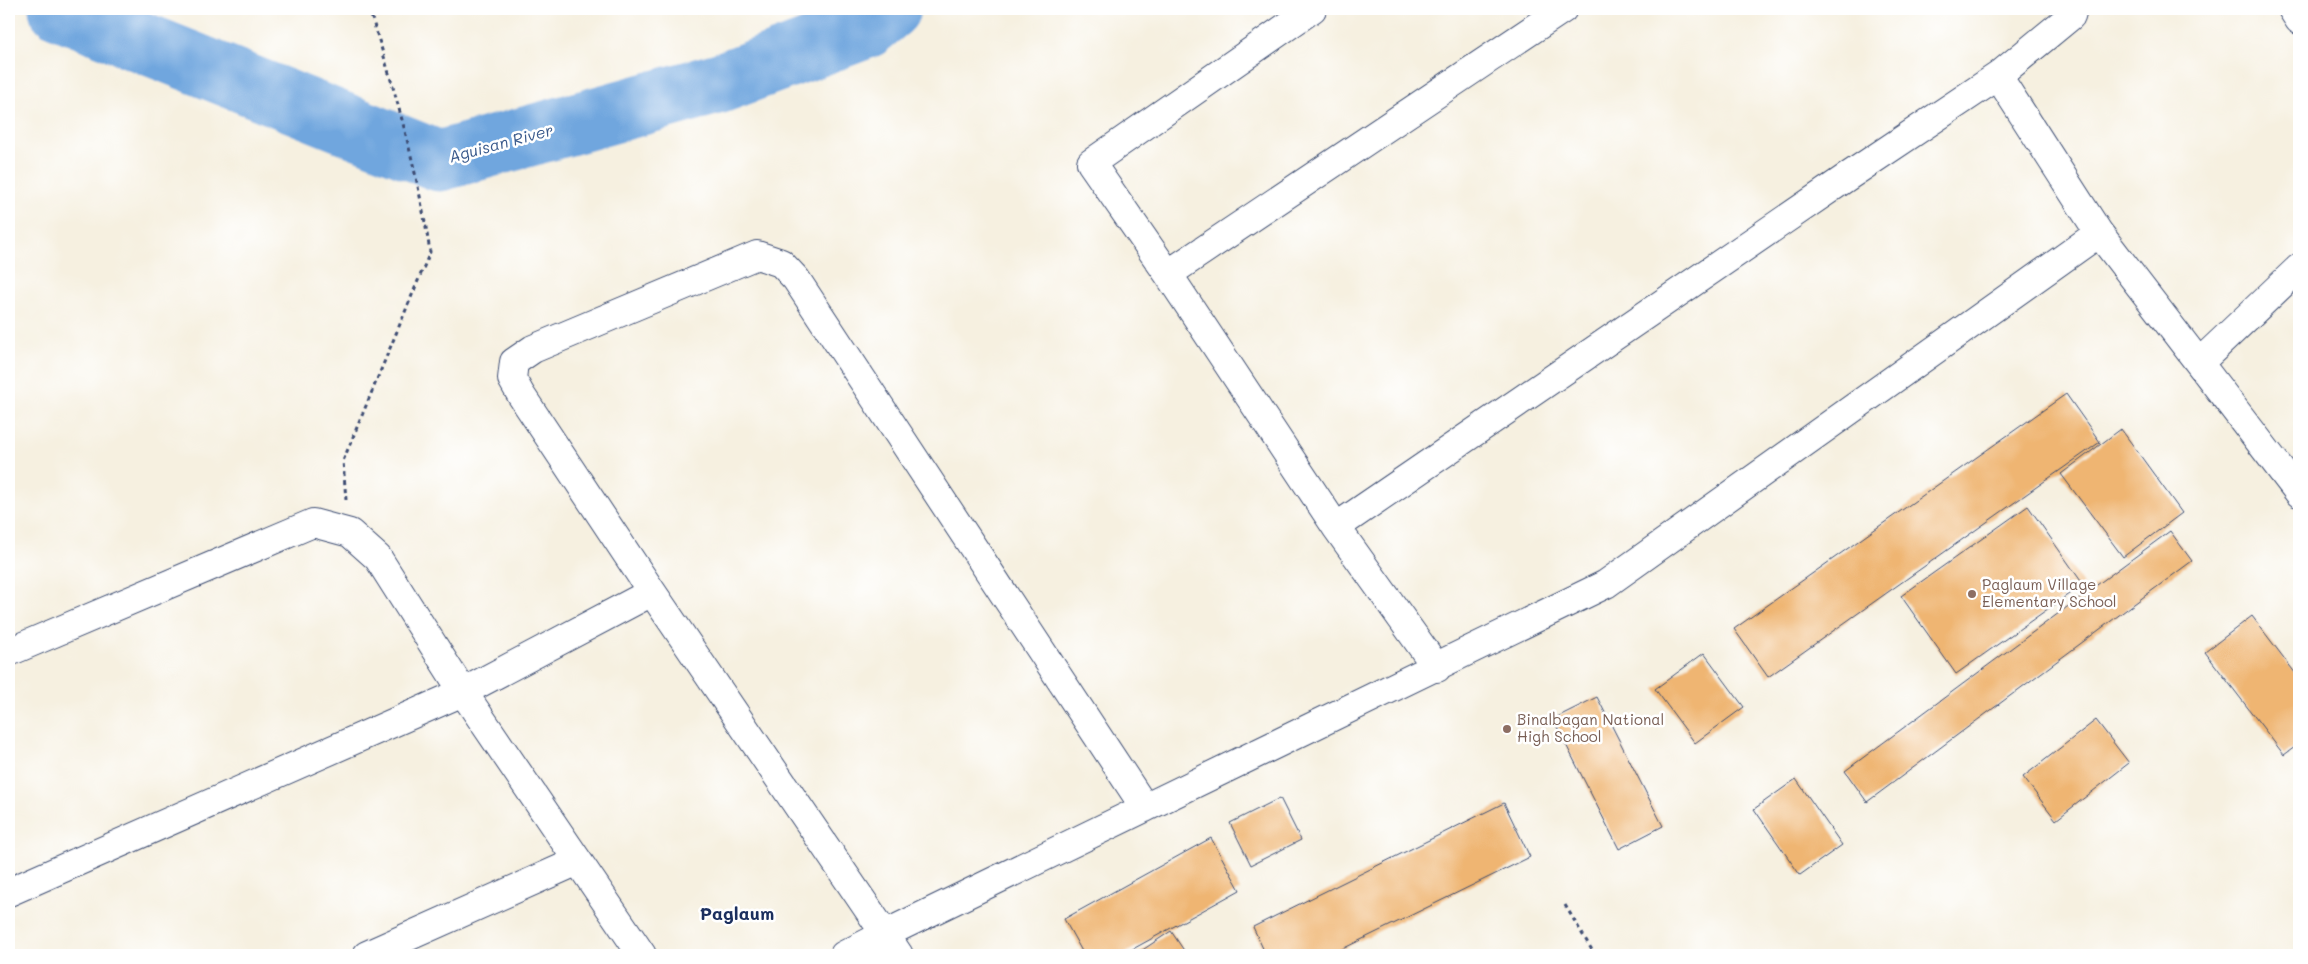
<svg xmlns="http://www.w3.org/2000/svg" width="2308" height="964" font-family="Mali,sans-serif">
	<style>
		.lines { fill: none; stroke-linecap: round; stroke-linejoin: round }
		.river { stroke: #70a6de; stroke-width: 61 }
		.building { fill: #efb572 }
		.street-casing { stroke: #3c4c72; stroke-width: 30 }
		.path { stroke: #3c4c72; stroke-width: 3; stroke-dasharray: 4 4; stroke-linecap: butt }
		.street { stroke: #fff; stroke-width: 28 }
		.education-dot { fill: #8d6e63; stroke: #fff; stroke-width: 2 }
		.labels { text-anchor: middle; stroke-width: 5; stroke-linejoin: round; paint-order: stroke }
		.education-label { font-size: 15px; fill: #785e54; stroke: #fff; text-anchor: start }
		.water-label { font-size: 16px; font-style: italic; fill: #39598b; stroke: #fff }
		.quarter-label { font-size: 18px; font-weight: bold; fill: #1b2f5e; stroke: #fff }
	</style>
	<rect width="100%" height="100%" fill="#fff"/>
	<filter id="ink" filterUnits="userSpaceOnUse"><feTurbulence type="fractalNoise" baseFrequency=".02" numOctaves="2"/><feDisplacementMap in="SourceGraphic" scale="10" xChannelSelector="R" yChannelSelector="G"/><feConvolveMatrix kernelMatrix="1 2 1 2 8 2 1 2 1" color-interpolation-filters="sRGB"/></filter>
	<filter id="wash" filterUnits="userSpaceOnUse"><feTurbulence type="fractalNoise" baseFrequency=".0096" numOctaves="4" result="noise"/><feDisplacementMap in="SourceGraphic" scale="20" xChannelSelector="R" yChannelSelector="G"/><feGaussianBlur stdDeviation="1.12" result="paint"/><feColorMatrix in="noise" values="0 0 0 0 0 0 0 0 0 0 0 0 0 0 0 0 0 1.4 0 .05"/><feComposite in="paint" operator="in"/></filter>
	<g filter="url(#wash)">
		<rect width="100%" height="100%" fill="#f6f0e0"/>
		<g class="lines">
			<path class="river" d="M59 9 439 161 720 83 867 28 890 9"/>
		</g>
		<g id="blocks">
			<path class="building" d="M2066 394 2100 442 1768 677 1734 629Z
				M2121 429 2182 513 2123 557 2061 474Z
				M2028 506 2083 584 1956 674 1901 596Z
				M2170 531 2192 561 1867 802 1845 771Z
				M2252 616 2299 678V744L2284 755 2205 652Z
				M1704 653 1744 707 1695 743 1655 689Z
				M1597 697 1663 826 1619 849 1553 719Z
				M2096 720 2129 763 2056 820 2023 777Z
				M1796 779 1842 845 1800 875 1754 809Z
				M1280 798 1301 840 1251 865 1230 823Z
				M1504 803 1530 857 1330 955H1266L1253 927Z
				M1211 838 1240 890 1122 955H1084L1064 919Z
				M1171 931 1187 955H1135Z"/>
		</g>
	</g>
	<g filter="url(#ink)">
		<use href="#blocks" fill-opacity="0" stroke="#3c4c72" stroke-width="1"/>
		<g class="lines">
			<defs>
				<path id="street" d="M2292 9 2299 20
					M1998 76 2099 233 2299 493
					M1168 274 1091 163 1312 9
					M2199 363 2299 268
					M1336 527 1850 175 1998 76 2071 16 2073 9
					M9 652 313 523 350 533 378 558 463 692 642 955
					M1437 668 1336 527 1168 274 1563 9
					M9 892 463 692 652 592
					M367 955 578 861
					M844 955 885 934 652 592 521 395 512 379 514 362 533 349 757 255 781 263 796 279 1145 808
					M899 955 885 934 1606 584 2099 233"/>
			</defs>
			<use href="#street" class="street-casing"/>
			<path class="path" d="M346 500 343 461 430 252C417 168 395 89 369 9
				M1565 905 1595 955"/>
			<use href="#street" class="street"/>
		</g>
	</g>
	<g class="education-dot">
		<circle cx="1972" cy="594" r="5"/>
		<circle cx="1507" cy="729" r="5"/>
	</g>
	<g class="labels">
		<g class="education-label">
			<text x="1982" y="590">Paglaum Village<tspan x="1982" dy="17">Elementary School</tspan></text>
			<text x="1517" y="725">Binalbagan National<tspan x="1517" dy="17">High School</tspan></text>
		</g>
		<g class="water-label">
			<text transform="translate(501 143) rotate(-15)" y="6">Aguisan River</text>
		</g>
		<g class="quarter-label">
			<text x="737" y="920">Paglaum</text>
		</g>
	</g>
	<rect width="2308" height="964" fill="none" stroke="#fff" stroke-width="30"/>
</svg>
